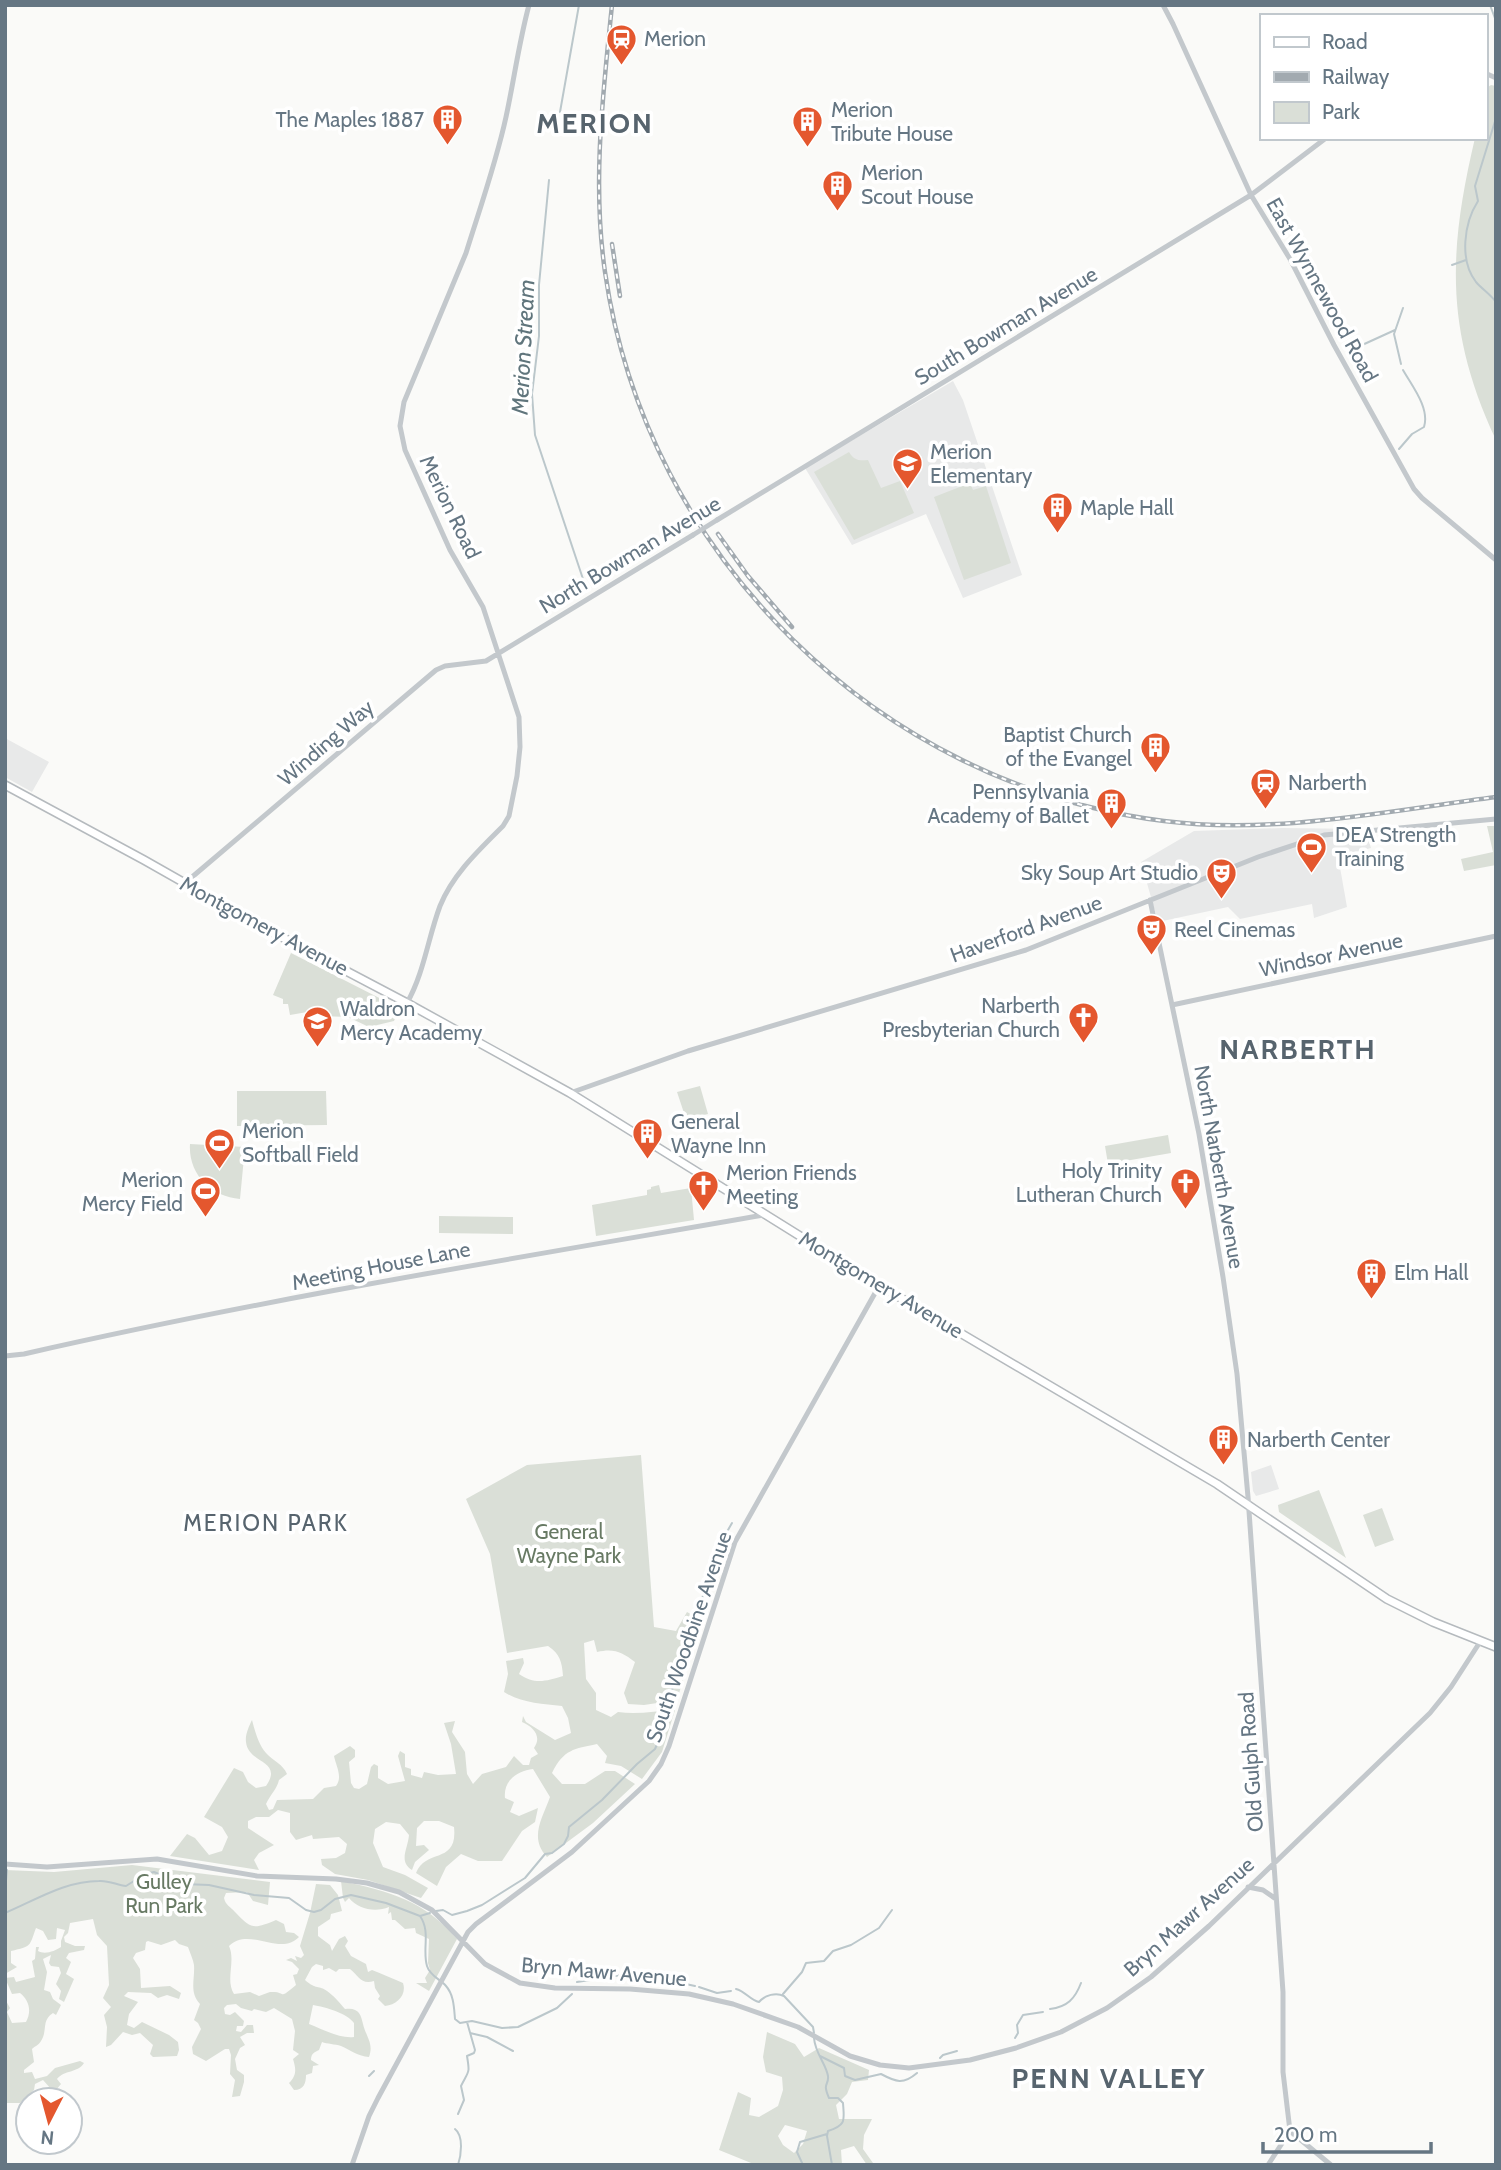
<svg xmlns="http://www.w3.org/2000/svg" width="1501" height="2170" font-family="Cabin,sans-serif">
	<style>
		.built { fill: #e8e9e9 }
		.green { fill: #dadfd7; fill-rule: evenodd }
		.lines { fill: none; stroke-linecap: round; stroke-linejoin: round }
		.stream { stroke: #bbc7cb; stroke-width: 2 }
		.primary-casing { stroke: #b5babe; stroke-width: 10 }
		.tertiary { stroke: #c3c8cc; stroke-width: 5 }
		.primary { stroke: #fff; stroke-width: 7 }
		.rail-casing { stroke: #a2aab0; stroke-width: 4.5 }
		.rail { stroke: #fff; stroke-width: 2; stroke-dasharray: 5; stroke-linecap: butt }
		.tertiary-bridge { stroke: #c3c8cc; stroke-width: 5 }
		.labels { text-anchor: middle; stroke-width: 7; stroke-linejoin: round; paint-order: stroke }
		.poi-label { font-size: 21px; fill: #657683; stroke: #fff; text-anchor: start }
		.street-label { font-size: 21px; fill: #657683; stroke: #fff }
		.park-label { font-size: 21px; fill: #687a64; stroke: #fff }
		.water-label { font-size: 23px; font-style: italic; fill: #60757c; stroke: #fff }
		.neighbourhood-label { font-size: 23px; letter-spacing: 2px; fill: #57646e; stroke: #fff }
		.district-label { font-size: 28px; font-weight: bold; letter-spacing: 2px; fill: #57646e; stroke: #fff }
	</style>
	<rect width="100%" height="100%" fill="#fafaf8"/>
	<path class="built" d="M953 381 963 400 1022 575 963 598 926 514 852 545 805 468Z
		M5 738 49 762 32 792 5 777Z
		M1282 828 1365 829 1371 848 1338 856 1347 907 1314 918 1312 904 1240 919 1228 907 1158 922 1141 862 1194 831Z
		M1271 1465 1279 1489 1256 1496 1253 1491 1251 1472Z"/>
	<path class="green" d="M1491 85 1496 86V440C1445 331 1448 252 1475 138H1485V96L1488 87Z
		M849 452C854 460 858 461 868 460L881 488 900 481 914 513 854 540 814 472Z
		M970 483 973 490 986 486 1011 563 964 580 934 497Z
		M1487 826H1496V865L1464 871 1461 859 1493 852Z
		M291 953 399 1008 394 1021 369 1027 348 1017 320 1016 319 1010 290 1015 288 1004H283V999L273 995Z
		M700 1086 708 1114 686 1119 677 1092Z
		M237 1091H326L327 1125 237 1126Z
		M1168 1135 1171 1153 1108 1164 1105 1146Z
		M190 1144 245 1147 240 1199C211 1197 188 1174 190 1144Z
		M659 1185 661 1193 691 1188 694 1220 596 1236 592 1205 647 1195V1190L651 1189V1187Z
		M439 1216 513 1217V1234L439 1233Z
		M641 1455 654 1627 676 1631 687 1612 701 1620 677 1700 644 1705 628 1704 624 1693 635 1662C622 1652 614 1648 597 1652L594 1640 584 1643 586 1679 596 1693V1710L611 1717 618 1712C637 1715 655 1711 675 1710L662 1752 642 1779 621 1766 605 1763 607 1756 597 1744C574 1749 564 1749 552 1773L562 1784H585L605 1771H615L635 1784 593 1823 547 1857C529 1838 542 1819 550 1797L533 1769C518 1771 503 1780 505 1798L514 1802 510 1812 519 1816 538 1808 535 1822 522 1831 502 1861H478L461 1854 446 1867 437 1886 416 1873C426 1848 458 1865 454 1827L439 1821H424L417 1828 416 1846 424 1845 429 1850 415 1862 412 1870C398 1861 408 1849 409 1835L400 1824 386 1822 375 1829 373 1843 383 1867 405 1875 428 1888 421 1898 368 1880 335 1874 322 1865 321 1859 336 1858 345 1853 347 1844 339 1837 313 1839 312 1835 296 1840 290 1832V1813L278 1810 269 1817H256L248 1821V1828L274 1845 259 1853 254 1860 259 1870 170 1856 187 1834 195 1838 209 1855 222 1851 228 1837 222 1827 204 1817 234 1768 243 1772 248 1782 256 1788 266 1786C284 1760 248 1764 246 1742 245 1735 249 1726 252 1720 255 1731 258 1744 266 1753 273 1761 283 1764 287 1774L279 1780C277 1789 270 1795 266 1804L269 1810 273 1809 277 1800 313 1799 324 1788 336 1786C343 1777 336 1766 334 1756L350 1746 355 1750V1757L349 1762 351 1783 354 1788 359 1789 367 1784 371 1767 374 1764 378 1766V1778L388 1784 405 1781 398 1756 400 1751 405 1754V1767L411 1769V1775L422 1778 424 1772 438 1775 456 1774 451 1744 444 1723 455 1721 452 1732 465 1752 467 1774 473 1784 482 1774 506 1767 514 1756 523 1765H529L531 1758 538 1754 534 1748C542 1737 534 1727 522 1722L523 1716 526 1722 555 1740 571 1733 568 1718 562 1706C542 1704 521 1703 504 1692L508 1674 506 1661 523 1658 524 1663 519 1674C535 1685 546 1681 563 1676 562 1662 560 1654 548 1646L507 1653 490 1554 466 1499 527 1465Z
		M1319 1490 1346 1558 1279 1512 1278 1505Z
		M1382 1508 1394 1540 1375 1547 1363 1515Z
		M132 1865 270 1882 268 1905 253 1901 247 1892 226 1893 224 1898C226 1906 230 1906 235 1912 252 1930 254 1929 276 1920L284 1924 286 1932 294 1933 299 1937C280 1957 249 1926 229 1946 236 1961 225 1980 234 1994L250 1992 259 1996C263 1995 266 1993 270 1992 288 1991 277 2001 296 1985L293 1975 297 1974 299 1969 292 1962 286 1960 291 1958 297 1961 295 1956 301 1958 304 1955 300 1946 310 1913 316 1884 330 1885 338 1895 342 1911 331 1914 330 1919 318 1927V1936L330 1945 332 1951 339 1939 345 1936 348 1941 345 1946 351 1956 366 1964 368 1972 372 1970C382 1974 392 1978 403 1983 407 1995 397 2005 385 2006L378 1999 380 1996 375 1988 374 1981C361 1985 359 1976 350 1969H339L336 1972 329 1968 323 1970V1966L316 1964 312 1967 305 1980C316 1990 319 1985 327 1991 333 1995 340 2003 345 2009 358 2007 361 2014 363 2024 366 2037 374 2043 369 2057 358 2056 350 2050 341 2046 335 2044 327 2044 322 2042L319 2050C315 2052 311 2053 311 2060L319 2065 313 2066 312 2073 306 2075C306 2083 304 2090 294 2090L289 2083C297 2075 296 2069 293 2059L299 2054 293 2050 295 2031 292 2019 274 2008 266 2012 254 2009 252 2011 241 2008 236 2004 227 2005 224 2008 225 2014 230 2015 235 2012 244 2021 243 2026H237L236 2031 241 2032 247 2025H253L254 2033H247L240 2037 245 2045 240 2048 235 2059 237 2070 244 2075V2082L240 2096 232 2097 235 2080 230 2074 231 2055 229 2049H225L206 2061 193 2054 192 2047 201 2029 198 2023 194 2020 200 2004C189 1992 195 1980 194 1965 193 1959 190 1953 188 1947L179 1944 175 1940 161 1945 148 1941 146 1942 145 1950 136 1953 133 1958 140 1969 141 1988 170 1986 181 1993 179 1999 167 1995 158 1998 151 1993 128 1992 124 1996 138 2002 129 2014 127 2025 134 2028 142 2022 169 2035 178 2042 179 2050 177 2056 153 2057 150 2054 153 2045 140 2033 132 2035 123 2032 111 2045 106 2047 107 2027 104 2015 111 2007 103 1998 109 1985 107 1946 97 1935 93 1919 70 1923 68 1933 64 1937 65 1942 75 1946H85L84 1950 69 1953 66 1958 71 1962 66 1974 74 1979 64 2002 59 1999 61 1991 56 1984 61 1973 59 1967 51 1966 49 1963 51 1955 43 1959 47 1972 44 1990 50 1992 53 1999 61 2005 56 2015 53 2013C41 2021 48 2030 41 2041 39 2045 35 2046 32 2049L34 2062 24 2070V2073L32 2072 35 2079 47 2076 55 2068 80 2061 84 2063C78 2073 64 2070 57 2079L61 2084 56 2090 51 2089 43 2080 35 2084 34 2090 20 2103H5V1992V1999L10 2008 7 2012 12 2023 26 2022C32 2011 29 2000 20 1993L12 1994 5 1978 14 1977 16 1982 35 1977 32 1961 35 1959 36 1947H39L38 1951C45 1955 55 1951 61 1947V1941L65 1930 57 1928 56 1939 48 1940 43 1931 36 1928C29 1947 32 1946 11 1951V1963L17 1967 5 1974V1870L54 1872ZM313 2005C325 2007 347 2013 354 2023V2037C340 2039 322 2029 309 2024Z
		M341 1881C389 1891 425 1901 457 1939L429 1991 416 1983H427L425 1978 430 1970 428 1963 429 1939 416 1933 415 1928 405 1929 395 1920H392L391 1912 388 1914 389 1907C375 1913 358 1909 349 1898L345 1902 343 1898Z
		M767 2032 795 2044 804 2057 819 2048 869 2070 868 2080 852 2082 847 2094 836 2105 839 2119H872L864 2135 863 2149 873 2163 881 2165H867L854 2146 841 2150 842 2165H756L719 2150 738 2092 751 2098 749 2115 759 2117 778 2106 783 2090 782 2077 766 2072 763 2057ZM785 2125 807 2131 803 2144 794 2153 783 2145 778 2136Z"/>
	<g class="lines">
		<path class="stream" d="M1490 5 1496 21
			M560 112 579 5
			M1496 118 1475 186 1478 201C1464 223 1459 260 1476 282 1482 289 1490 294 1496 302
			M549 180 539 285V336L532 394 535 435 587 591
			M1452 265 1466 260
			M1349 351 1395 330
			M1401 364 1394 334 1403 308
			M1399 449 1412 434 1424 427C1430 408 1412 386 1403 370
			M5 1852 6 1856
			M5 1891 7 1870
			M436 1911 443 1910 452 1915 467 1911 482 1905 525 1878 545 1854 552 1853 564 1844 568 1836 569 1827 602 1800 637 1764 655 1749 666 1723 677 1663 695 1634 698 1625V1608L708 1584 712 1558 732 1523
			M5 1913C36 1900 65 1881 99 1881 108 1880 117 1885 126 1886L145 1874 154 1872 184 1884 209 1885 254 1895 289 1898 306 1910 314 1912 321 1910 335 1899 351 1895 386 1903 420 1916C431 1932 422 1949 427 1966 430 1976 440 1979 446 1986 454 1995 454 2008 455 2019L460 2023 472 2021 502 2028 518 2027 557 2008 572 1994
			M420 1916 430 1913
			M577 1982 634 1973 695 1986
			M699 1987 717 1993 731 1991
			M736 1989C745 1991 750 2000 759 2002 765 1995 776 1992 784 1996L813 2027 814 2033
			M783 1994 802 1972 806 1963 824 1961 833 1951 851 1945 879 1928 892 1910
			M1050 2009C1067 2007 1075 1999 1081 1983
			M470 2033 487 2037 513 2051
			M814 2038C815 2053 826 2064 828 2076 829 2086 822 2082 829 2098H838L843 2103C844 2120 847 2125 828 2131L827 2136 832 2165
			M1015 2038 1018 2033 1017 2025 1023 2015 1043 2012
			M820 2056 844 2068 845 2076 855 2080 881 2074C896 2082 903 2085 917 2073
			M940 2058 943 2055 957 2051
			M369 2076 374 2071
			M458 2114 464 2100 461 2086C469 2070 470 2074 467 2056L474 2053 475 2050 467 2022
			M455 2129C464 2136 461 2156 458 2165
			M803 2165 797 2152 800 2142 827 2134"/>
		<defs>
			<path id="primary" d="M5 785 144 860 255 923 407 1003 570 1093 877 1284 1217 1484 1387 1599 1433 1622 1496 1647"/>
		</defs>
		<use href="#primary" class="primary-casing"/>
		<path class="tertiary" d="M1163 5 1173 24 1251 195 1290 259 1334 345 1414 489 1422 498 1496 560
			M1485 73 1496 78
			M717 520 1251 195 1326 138
			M185 883 436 670 445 666 486 661 693 535
			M1150 900 1199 1134 1223 1277 1237 1374 1248 1497 1283 1992V2072L1290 2131 1331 2165
			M407 1003C424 973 428 938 440 906 453 874 479 850 503 826L509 816 517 776 520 747 519 717 483 607 450 550 405 450 400 426 404 402 466 253C480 208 496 163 506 117 514 80 519 42 529 5
			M1172 1005 1496 936
			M570 1093 688 1051 1026 950 1258 857 1324 835 1496 819
			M5 1356 24 1354C269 1298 517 1258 764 1215
			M5 1864 47 1867 157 1859 257 1876 336 1879 367 1883 399 1892 432 1910 485 1964 520 1983 555 1988 630 1989 689 1994 733 2004 798 2027 850 2056 880 2065 909 2068 970 2060 1016 2048 1061 2032 1107 2008 1151 1977 1209 1926 1430 1713 1451 1687 1480 1642
			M1248 1887 1263 1890 1276 1899
			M352 2165 369 2116 378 2098 468 1932 476 1924 572 1852 649 1781 661 1764 669 1746 735 1542 879 1286
			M1268 2165 1290 2131"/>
		<use href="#primary" class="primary"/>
		<defs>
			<path id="rail" d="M612 5C603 94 592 183 605 272 646 557 879 785 1164 821 1274 835 1387 811 1496 797
				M612 244 620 296
				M718 534 748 576 792 627"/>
		</defs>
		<use href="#rail" class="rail-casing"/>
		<use href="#rail" class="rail"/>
		<path class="tertiary-bridge" d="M693 535 717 520"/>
	</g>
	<defs>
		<symbol id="station-pin" viewBox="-11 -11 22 30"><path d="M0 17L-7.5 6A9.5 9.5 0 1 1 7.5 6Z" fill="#e4572e" stroke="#fff"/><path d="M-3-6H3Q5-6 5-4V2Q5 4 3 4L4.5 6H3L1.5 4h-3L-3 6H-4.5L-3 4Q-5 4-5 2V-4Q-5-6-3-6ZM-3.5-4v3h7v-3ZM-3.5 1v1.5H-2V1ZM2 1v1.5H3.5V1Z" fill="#fff"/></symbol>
		<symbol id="building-pin" viewBox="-11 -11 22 30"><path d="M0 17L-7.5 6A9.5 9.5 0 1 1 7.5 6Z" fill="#e4572e" stroke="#fff"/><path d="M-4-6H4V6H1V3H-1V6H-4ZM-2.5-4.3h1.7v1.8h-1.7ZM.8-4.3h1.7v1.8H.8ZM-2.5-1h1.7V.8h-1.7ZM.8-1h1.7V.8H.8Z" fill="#fff"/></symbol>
		<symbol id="school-pin" viewBox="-11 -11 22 30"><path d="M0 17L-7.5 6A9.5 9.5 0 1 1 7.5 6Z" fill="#e4572e" stroke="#fff"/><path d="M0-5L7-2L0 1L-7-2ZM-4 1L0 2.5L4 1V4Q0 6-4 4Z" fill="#fff"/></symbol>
		<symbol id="stadium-pin" viewBox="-11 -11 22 30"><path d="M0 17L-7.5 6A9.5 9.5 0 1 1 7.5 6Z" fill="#e4572e" stroke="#fff"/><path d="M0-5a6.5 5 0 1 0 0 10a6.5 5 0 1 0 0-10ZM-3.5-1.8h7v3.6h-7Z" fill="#fff"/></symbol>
		<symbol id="theatre-pin" viewBox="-11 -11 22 30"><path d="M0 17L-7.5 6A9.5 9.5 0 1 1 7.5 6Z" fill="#e4572e" stroke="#fff"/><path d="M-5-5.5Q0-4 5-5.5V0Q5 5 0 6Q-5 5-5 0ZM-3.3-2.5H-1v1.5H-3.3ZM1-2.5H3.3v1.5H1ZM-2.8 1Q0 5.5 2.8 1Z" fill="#fff"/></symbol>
		<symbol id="church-pin" viewBox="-11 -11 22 30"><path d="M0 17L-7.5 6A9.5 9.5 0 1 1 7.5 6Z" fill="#e4572e" stroke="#fff"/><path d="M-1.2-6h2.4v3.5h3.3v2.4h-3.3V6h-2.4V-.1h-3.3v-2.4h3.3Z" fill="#fff"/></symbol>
	</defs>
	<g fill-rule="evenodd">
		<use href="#station-pin" x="604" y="22" width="35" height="47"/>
		<use href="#building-pin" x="430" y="102" width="35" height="47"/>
		<use href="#building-pin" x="790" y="104" width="35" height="47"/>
		<use href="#building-pin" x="820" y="168" width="35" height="47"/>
		<use href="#school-pin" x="890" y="446" width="35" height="47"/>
		<use href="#building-pin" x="1040" y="490" width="35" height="47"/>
		<use href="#building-pin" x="1138" y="730" width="35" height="47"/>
		<use href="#station-pin" x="1248" y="766" width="35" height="47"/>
		<use href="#building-pin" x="1094" y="786" width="35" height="47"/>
		<use href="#stadium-pin" x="1294" y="830" width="35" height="47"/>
		<use href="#theatre-pin" x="1204" y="856" width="35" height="47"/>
		<use href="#theatre-pin" x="1134" y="912" width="35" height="47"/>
		<use href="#church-pin" x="1066" y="1000" width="35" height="47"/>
		<use href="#school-pin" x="300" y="1004" width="35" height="47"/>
		<use href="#building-pin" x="630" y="1116" width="35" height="47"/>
		<use href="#stadium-pin" x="202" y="1126" width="35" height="47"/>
		<use href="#church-pin" x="1168" y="1166" width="35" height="47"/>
		<use href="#church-pin" x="686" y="1168" width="35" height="47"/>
		<use href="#stadium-pin" x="188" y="1174" width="35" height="47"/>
		<use href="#building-pin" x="1354" y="1256" width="35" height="47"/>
		<use href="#building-pin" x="1206" y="1422" width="35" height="47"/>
	</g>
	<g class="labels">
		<g class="poi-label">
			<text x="644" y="46">Merion</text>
			<text x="831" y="117">Merion<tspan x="831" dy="24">Tribute House</tspan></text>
			<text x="424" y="127" text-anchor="end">The Maples 1887</text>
			<text x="861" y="180">Merion<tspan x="861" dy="24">Scout House</tspan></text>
			<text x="930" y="459">Merion<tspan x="930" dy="24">Elementary</tspan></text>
			<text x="1080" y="515">Maple Hall</text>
			<text x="1132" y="742" text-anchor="end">Baptist Church<tspan x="1132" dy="24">of the Evangel</tspan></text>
			<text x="1288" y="790">Narberth</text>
			<text x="1089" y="799" text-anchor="end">Pennsylvania<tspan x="1089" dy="24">Academy of Ballet</tspan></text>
			<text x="1335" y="842">DEA Strength<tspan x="1335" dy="24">Training</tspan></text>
			<text x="1198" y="880" text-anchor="end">Sky Soup Art Studio</text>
			<text x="1174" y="937">Reel Cinemas</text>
			<text x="1060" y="1013" text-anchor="end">Narberth<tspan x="1060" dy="24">Presbyterian Church</tspan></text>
			<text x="340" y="1016">Waldron<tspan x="340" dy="24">Mercy Academy</tspan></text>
			<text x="671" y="1129">General<tspan x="671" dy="24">Wayne Inn</tspan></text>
			<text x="242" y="1138">Merion<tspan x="242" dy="24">Softball Field</tspan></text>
			<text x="1162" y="1178" text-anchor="end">Holy Trinity<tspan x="1162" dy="24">Lutheran Church</tspan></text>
			<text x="726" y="1180">Merion Friends<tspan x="726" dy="24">Meeting</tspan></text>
			<text x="183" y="1187" text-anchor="end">Merion<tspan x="183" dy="24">Mercy Field</tspan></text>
			<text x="1394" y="1280">Elm Hall</text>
			<text x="1247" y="1447">Narberth Center</text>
		</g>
		<g class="street-label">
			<text transform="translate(1322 290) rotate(61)" y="7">East Wynnewood Road</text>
			<text transform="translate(1006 326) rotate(-31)" y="7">South Bowman Avenue</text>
			<text transform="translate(450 507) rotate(64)" y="7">Merion Road</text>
			<text transform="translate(630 555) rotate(-31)" y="7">North Bowman Avenue</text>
			<text transform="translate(326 743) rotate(-41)" y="7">Winding Way</text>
			<text transform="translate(264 926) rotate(28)" y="7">Montgomery Avenue</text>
			<text transform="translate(1026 929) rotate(-20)" y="7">Haverford Avenue</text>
			<text transform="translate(1331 955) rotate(-12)" y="7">Windsor Avenue</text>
			<text transform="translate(1219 1167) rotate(80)" y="7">North Narberth Avenue</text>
			<text transform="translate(381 1266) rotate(-11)" y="7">Meeting House Lane</text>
			<text transform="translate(881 1285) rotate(31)" y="7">Montgomery Avenue</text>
			<text transform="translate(689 1637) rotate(-71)" y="7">South Woodbine Avenue</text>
			<text transform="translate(1251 1762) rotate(-94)" y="7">Old Gulph Road</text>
			<text transform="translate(1189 1917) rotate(-42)" y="7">Bryn Mawr Avenue</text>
			<text transform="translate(604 1972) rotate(5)" y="7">Bryn Mawr Avenue</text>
		</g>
		<g class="park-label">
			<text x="569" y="1539">General<tspan x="569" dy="24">Wayne Park</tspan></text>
			<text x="164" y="1889">Gulley<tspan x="164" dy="24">Run Park</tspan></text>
		</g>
		<g class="water-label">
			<text transform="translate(523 347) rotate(-87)" y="8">Merion Stream</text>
		</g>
		<g class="neighbourhood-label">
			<text x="266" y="1531">MERION PARK</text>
		</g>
		<g class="district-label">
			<text x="595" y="133">MERION</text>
			<text x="1298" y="1059">NARBERTH</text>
			<text x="1109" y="2088">PENN VALLEY</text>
		</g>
	</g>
	<rect width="1501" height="2170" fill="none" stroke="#657683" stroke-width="14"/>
	<rect x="1260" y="14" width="228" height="126" fill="#ffffff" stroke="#c1c8cd" stroke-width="2"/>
	<rect x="1274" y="37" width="35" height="10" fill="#ffffff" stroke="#c1c8cd" stroke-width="2"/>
	<text x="1322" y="49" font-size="21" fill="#657683">Road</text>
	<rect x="1274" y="72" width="35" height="10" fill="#a2aab0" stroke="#c1c8cd" stroke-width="2"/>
	<text x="1322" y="84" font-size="21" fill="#657683">Railway</text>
	<rect x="1274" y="102" width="35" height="21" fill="#dadfd7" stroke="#c1c8cd" stroke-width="2"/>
	<text x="1322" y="119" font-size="21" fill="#657683">Park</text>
	<g transform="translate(49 2121) rotate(186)"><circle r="33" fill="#ffffff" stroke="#c1c8cd" stroke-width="2"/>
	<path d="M0-5L12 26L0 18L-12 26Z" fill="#e4572e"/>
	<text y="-10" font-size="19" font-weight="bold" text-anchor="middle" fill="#657683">N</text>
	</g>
	<path d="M1263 2142v10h168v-10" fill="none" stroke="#657683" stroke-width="3.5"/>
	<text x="1274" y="2142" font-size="21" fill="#657683" stroke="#ffffff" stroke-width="5" paint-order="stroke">200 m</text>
</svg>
